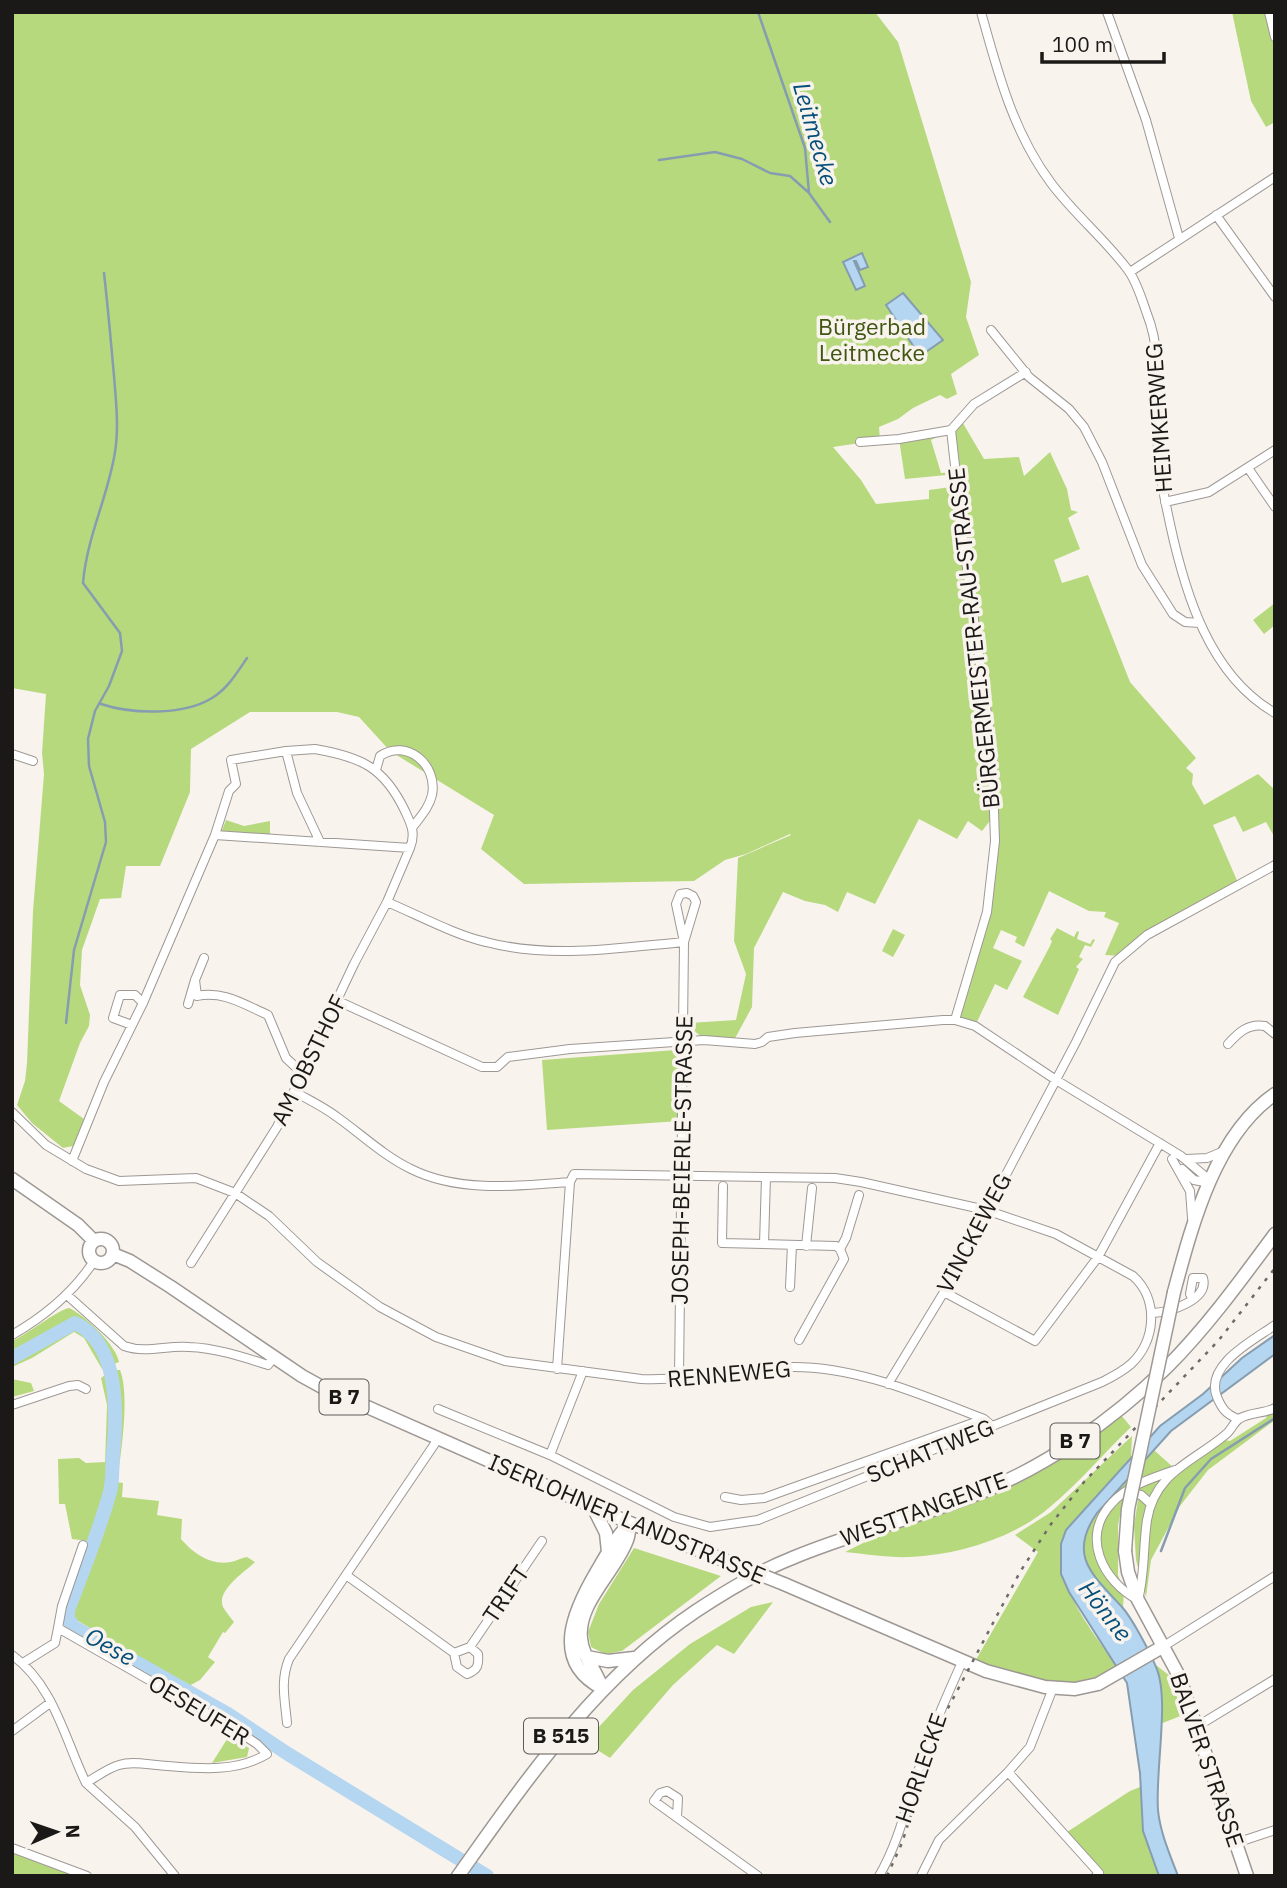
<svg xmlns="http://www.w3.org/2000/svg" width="1287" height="1888" font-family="'IBM Plex Sans',sans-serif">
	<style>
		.green { fill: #b7d97d; fill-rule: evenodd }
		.water { fill: #b4d6f1; stroke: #869db0; stroke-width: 2 }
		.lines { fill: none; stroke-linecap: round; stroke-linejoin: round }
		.stream { stroke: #869db0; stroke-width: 2.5 }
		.river { stroke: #b4d6f1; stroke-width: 14 }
		.street-casing { stroke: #9e9894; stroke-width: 10 }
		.secondary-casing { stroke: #9e9894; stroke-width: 15 }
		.primary-casing { stroke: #9e9894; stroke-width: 15 }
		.street { stroke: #fff; stroke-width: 8 }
		.secondary { stroke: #fff; stroke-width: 12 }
		.primary { stroke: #fff; stroke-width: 12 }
		.rail { stroke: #6e6a67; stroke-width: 2.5; stroke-dasharray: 3.5 7; stroke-linecap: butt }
		.secondary-bridge-casing { stroke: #9e9894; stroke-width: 15; stroke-linecap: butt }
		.secondary-bridge { stroke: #fff; stroke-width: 12 }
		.labels { text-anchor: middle; stroke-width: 7; stroke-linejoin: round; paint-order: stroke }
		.shield { fill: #f9f3ee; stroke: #5e5a58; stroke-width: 2 }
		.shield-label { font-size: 21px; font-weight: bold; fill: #1b1917 }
		.park-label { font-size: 23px; fill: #3f5510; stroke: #f9f3ee }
		.street-label { font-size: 23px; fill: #1b1917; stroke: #f9f3ee }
		.water-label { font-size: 24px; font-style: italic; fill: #054f7a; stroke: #f9f3ee }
	</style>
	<rect width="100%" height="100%" fill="#f9f3ee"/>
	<path class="green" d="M12 12H875L898 42 971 282 966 317 979 355 951 374 957 394 947 399 940 395 913 408 898 419 879 427 880 440 833 447 861 480 876 504 929 499V490L958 486 957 474 905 479 899 439 951 430 960 418 984 459 1019 457 1024 476 1050 452 1067 489 1071 510 1078 512 1068 518 1080 549 1054 560 1062 583 1088 575 1130 682 1196 758 1186 768 1193 774 1192 784 1204 805 1258 774 1275 790V838L1266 822 1243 832 1235 816 1213 825 1239 885 1147 935 1122 956 1105 955 1119 923 1104 917 1106 912 1089 911 1049 891 1024 947 1015 942 1017 937 1001 930 993 948 1022 961 1007 990 995 984 975 1026 955 1020 987 912 993 817 982 831 968 821 957 839 919 819 875 904 847 892 838 912 825 905 805 901 783 892 754 948 752 1007 733 1042C713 1041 700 1042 689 1023L736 1020 746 974 734 941 738 858 791 835 790 834 746 854 725 860 694 881 524 884 481 849 494 815 390 751 359 717 337 712H250L191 749 190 792 160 866H126L121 898 100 899 82 950 80 985 90 1015 89 1026 80 1043 59 1101 84 1119 73 1146 63 1148 32 1123 17 1105 25 1081 27 1063 33 911 44 774 42 753 46 694 12 688ZM951 430 956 472 941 473 931 440Z
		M1232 12H1269L1275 37V122L1266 127 1251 101Z
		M1275 603V625L1264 634 1253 620Z
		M226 820 244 826 270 821V836L221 833Z
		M1057 928 1074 937 1077 931 1079 932 1077 939 1090 944 1093 939 1095 940 1091 947 1085 945 1079 957 1083 959 1076 967 1079 969 1058 1015 1023 997 1050 946 1052 941 1050 939Z
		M893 929 905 935 893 957 882 951Z
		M676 1050 680 1121 547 1130 542 1060Z
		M69 1308C85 1315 116 1345 119 1362L102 1369 84 1338 74 1332 32 1358 12 1367V1341C26 1335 59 1309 69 1308Z
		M114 1370H120C130 1395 121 1454 117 1482L123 1483 122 1497 159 1501 157 1515 182 1519 181 1539C193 1553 211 1566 231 1562 236 1561 241 1558 247 1557L255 1562C245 1572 216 1590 223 1607 226 1612 230 1617 234 1622L225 1633 223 1632 208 1657 215 1662 200 1680 189 1686 73 1618C76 1593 87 1574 95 1551 116 1493 129 1431 114 1370Z
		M105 1375C123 1428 107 1490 88 1541L72 1539 65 1504H59L58 1459 79 1458 86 1463 105 1462 107 1405 101 1378Z
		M12 1379 31 1383 34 1391 12 1397Z
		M1275 1409V1420L1208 1470 1180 1506 1151 1560 1146 1597 1136 1560 1134 1526 1144 1460 1154 1450 1175 1469 1219 1439 1230 1441 1266 1418 1269 1412Z
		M1121 1415 1131 1427C1104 1453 1079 1483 1050 1507 1014 1538 958 1555 910 1557 889 1558 866 1554 845 1552L885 1532 1019 1483 1066 1455Z
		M1132 1436 1131 1457 1066 1530C1047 1581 1092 1629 1119 1670L1098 1681 1059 1686 974 1663 1038 1552 1015 1535 1051 1512Z
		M1128 1478 1118 1525V1575L1124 1591 1123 1608C1060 1551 1079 1533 1128 1478Z
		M634 1548 721 1576 622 1651 605 1654 591 1647 588 1632 599 1604Z
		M773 1602 734 1654 717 1645 673 1685 610 1758 585 1742 633 1690 690 1644 751 1607Z
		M1156 1665 1170 1676 1183 1715 1160 1724C1161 1704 1163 1683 1156 1665Z
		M229 1736 249 1748 247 1757 212 1763Z
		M1140 1787 1143 1831 1159 1876H1105L1067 1832 1130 1791Z
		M12 1853 74 1876H12Z"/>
	<path class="water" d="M862 253 868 267 860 270 856 261H854L865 286 856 290 843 262Z
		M903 293 943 340 920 356 886 305Z
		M1275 1335V1354L1171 1431 1097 1513C1067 1556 1093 1575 1122 1607 1132 1618 1150 1652 1156 1667 1170 1698 1155 1771 1158 1810 1160 1832 1170 1855 1178 1876H1159L1143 1831 1140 1773 1127 1683 1069 1592 1061 1574V1544L1066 1530 1160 1426 1203 1394 1242 1358Z"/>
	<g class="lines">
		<path class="stream" d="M758 12 805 148 809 193 830 222
			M659 160 715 152 742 159 770 173 790 176 808 192
			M101 704C131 714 183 716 212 698 227 689 237 673 247 658
			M66 1023 74 950 106 842 105 822 89 766 88 739 95 711 109 686 122 651 120 633 83 583C87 536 108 497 115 452 119 427 116 401 114 376 111 342 108 308 104 273
			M1161 1551 1185 1488 1211 1459 1275 1418"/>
		<path class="river" d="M12 1358 75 1323C120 1344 117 1414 113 1455 112 1467 113 1481 110 1492 99 1532 83 1571 68 1610V1619L74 1627 228 1714 288 1754 487 1876"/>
		<defs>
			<path id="street" d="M981 12C998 73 1013 132 1051 183 1074 214 1105 239 1128 270 1137 282 1142 300 1147 314 1164 356 1155 406 1158 451 1159 475 1165 500 1170 524 1185 593 1209 675 1275 713
				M1107 12 1146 120 1179 238
				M1269 12 1275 37
				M1216 215 1275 297
				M1130 272 1275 177
				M991 330 1029 377 1069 409 1084 427 1102 462 1142 565 1173 614 1185 622 1200 623
				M860 442 899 439 951 430
				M1248 468 1275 507
				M1165 502 1209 492 1275 450
				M315 749C361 757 384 767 405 811 411 824 416 833 410 848L215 835 229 791 236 784 231 760 286 751Z
				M286 751 297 793 320 842
				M12 754 33 761
				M376 770 380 756C407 738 438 765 432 795 429 808 420 817 412 828
				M387 902C418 915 455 935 486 942 551 959 619 948 684 942
				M195 980 197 996C223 990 245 1005 268 1015L286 1058 302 1073
				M338 1001 482 1067H497L508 1057 570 1049 704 1040 755 1044 762 1042 768 1037 795 1033 943 1020H955L975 1026 1056 1080 1181 1156 1206 1177 1210 1183
				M188 1004 195 980 204 958
				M955 1020 987 912 995 841 992 751 965 554 951 430 974 404 1026 372
				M132 1025 113 1018 120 995H135L143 1003
				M1228 1044C1238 1033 1248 1023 1265 1026L1275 1034
				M295 1092C309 1100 324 1107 337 1117 361 1134 384 1156 411 1169 459 1193 519 1186 570 1182L574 1174 835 1178 861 1182 986 1210 1056 1234 1133 1276C1159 1299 1156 1341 1131 1364 1122 1372 1112 1377 1102 1382L758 1520 710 1527 674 1517 550 1455 438 1409
				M12 1112 46 1145 86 1169 119 1181 196 1178 235 1193 269 1216 317 1262 380 1307 436 1337 505 1361 641 1379C690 1381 738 1369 787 1367 855 1365 922 1395 984 1419L992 1426
				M1172 1159 1190 1191 1192 1218
				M1186 1159 1207 1158 1224 1151
				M72 1161 104 1082 143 1003 215 835
				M1182 1169 1194 1180 1210 1183
				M723 1186 722 1243 836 1246 840 1249
				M764 1244 766 1177
				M806 1246 812 1188
				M191 1263 277 1127 354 964 387 902 410 848
				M790 1287 792 1245
				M944 1292 1035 1341 1098 1257 1160 1143
				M67 1295 124 1346C147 1354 166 1345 189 1347 216 1348 243 1357 268 1365L274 1357
				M1153 1313C1170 1312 1209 1300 1203 1278H1193L1190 1294 1192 1298
				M12 1335C45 1316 73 1293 94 1261
				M799 1340 844 1259 840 1249 846 1238 859 1195
				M557 1369 570 1182
				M679 1378 684 942 676 904 680 894 687 893 693 896 696 902 684 942
				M888 1384 944 1292 1076 1042 1115 962 1147 935 1275 865
				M12 1405 69 1386 78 1385 86 1389
				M1238 1419C1226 1414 1222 1409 1217 1397 1204 1365 1254 1340 1275 1325
				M550 1455 583 1371
				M1175 1470C1153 1478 1128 1485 1112 1503 1080 1537 1103 1581 1138 1600 1145 1573 1143 1547 1147 1520 1155 1472 1193 1462 1225 1435 1231 1431 1233 1423 1239 1419 1249 1412 1264 1414 1275 1408
				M1130 1493 1141 1495 1151 1504
				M725 1497 741 1500 764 1498 984 1419
				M346 1575 454 1653 457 1667 467 1674C478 1670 479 1665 478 1654L470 1647 454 1653
				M1164 1646 1275 1576
				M470 1647 542 1541
				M12 1655C54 1685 65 1740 86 1783 96 1777 108 1768 119 1765 131 1761 145 1764 157 1765 194 1768 234 1774 267 1754L257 1744 231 1727 58 1628 62 1606 83 1545
				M23 1663 55 1643 58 1628
				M287 1723C285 1700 280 1681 289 1659L438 1439
				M1196 1727 1275 1679
				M12 1731 50 1703
				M1008 1772 1099 1873 1096 1876
				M86 1783 135 1827 175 1876
				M677 1817 678 1798 667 1791 660 1793 654 1801 758 1876
				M1236 1843 1275 1830
				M12 1848 87 1876
				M879 1876C900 1840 908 1799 922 1760 933 1726 948 1693 963 1660
				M921 1876 939 1840 1008 1772 1030 1747 1053 1688"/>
			<path id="secondary" d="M1174 1292C1192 1225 1215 1135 1275 1094
				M630 1523 739 1566
				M1125 1551 1128 1572 1138 1600 1179 1676 1247 1876
				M784 1584 986 1671 1045 1687 1075 1689 1098 1684 1164 1646"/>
			<path id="primary" d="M12 1179 78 1225 94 1241
				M89 1251a12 12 0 1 1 24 0a12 12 0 1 1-24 0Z
				M113 1254 130 1261 171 1287 302 1376 322 1387 630 1523
				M593 1507 606 1533 608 1552
				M587 1657 608 1661 634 1658
				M602 1688C550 1661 574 1610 597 1571 607 1554 616 1537 630 1523
				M602 1688C597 1671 582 1657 581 1638 577 1603 616 1571 627 1540 629 1535 629 1529 630 1524
				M458 1876C527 1779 596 1678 696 1611 725 1592 757 1572 790 1559 849 1534 912 1519 972 1496 1044 1468 1112 1421 1167 1367 1207 1327 1241 1280 1275 1234"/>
		</defs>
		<use href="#street" class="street-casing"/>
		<use href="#secondary" class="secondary-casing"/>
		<use href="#primary" class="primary-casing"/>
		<use href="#street" class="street"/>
		<use href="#secondary" class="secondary"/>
		<use href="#primary" class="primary"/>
		<path class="rail" d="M887 1876 902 1843 934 1742 947 1710 1020 1572 1051 1524 1084 1482 1219 1340 1275 1268"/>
		<defs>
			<path id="secondary-bridge" d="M1125 1551 1128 1509 1174 1292
				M739 1566 784 1584"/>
		</defs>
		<use href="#secondary-bridge" class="secondary-bridge-casing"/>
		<use href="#secondary-bridge" class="secondary-bridge"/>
	</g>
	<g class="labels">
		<g class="shield">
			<rect x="319.5" y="1379.5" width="49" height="35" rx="5"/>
			<rect x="1050.5" y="1423.5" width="49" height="35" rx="5"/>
			<rect x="524" y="1718.5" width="74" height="35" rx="5"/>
		</g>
		<g class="shield-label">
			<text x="344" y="1404">B 7</text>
			<text x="1075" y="1448">B 7</text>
			<text x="561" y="1743">B 515</text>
		</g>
		<g class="park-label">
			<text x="872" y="335">Bürgerbad<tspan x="872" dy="26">Leitmecke</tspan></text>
		</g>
		<g class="street-label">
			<text transform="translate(1159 418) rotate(-94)" y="8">HEIMKERWEG</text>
			<text transform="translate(974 638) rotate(-96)" y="8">BÜRGERMEISTER-RAU-STRASSE</text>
			<text transform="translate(309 1060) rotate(-64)" y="8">AM OBSTHOF</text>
			<text transform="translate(682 1160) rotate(-89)" y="8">JOSEPH-BEIERLE-STRASSE</text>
			<text transform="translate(974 1233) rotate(-62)" y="8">VINCKEWEG</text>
			<text transform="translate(729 1374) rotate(-5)" y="8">RENNEWEG</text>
			<text transform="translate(930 1451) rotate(-22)" y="8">SCHATTWEG</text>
			<text transform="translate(924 1509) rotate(-20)" y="8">WESTTANGENTE</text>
			<text transform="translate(627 1519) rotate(23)" y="8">ISERLOHNER LANDSTRASSE</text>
			<text transform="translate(506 1594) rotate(-56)" y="8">TRIFT</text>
			<text transform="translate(199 1710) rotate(31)" y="8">OESEUFER</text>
			<text transform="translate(1207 1760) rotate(71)" y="8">BALVER STRASSE</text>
			<text transform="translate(921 1768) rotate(-71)" y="8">HORLECKE</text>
		</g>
		<g class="water-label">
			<text transform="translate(815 134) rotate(74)" y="8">Leitmecke</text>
			<text transform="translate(1105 1611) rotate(52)" y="8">Hönne</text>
			<text transform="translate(110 1647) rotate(29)" y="8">Oese</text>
		</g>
	</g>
	<rect width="1287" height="1888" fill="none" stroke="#1b1917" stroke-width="28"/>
	<g transform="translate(56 1832) rotate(88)" stroke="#f9f3ee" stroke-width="5" paint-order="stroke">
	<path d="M0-5L12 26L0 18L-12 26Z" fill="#1b1917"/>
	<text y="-10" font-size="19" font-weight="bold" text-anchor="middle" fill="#1b1917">N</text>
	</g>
	<path d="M1042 52v10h122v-10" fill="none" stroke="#1b1917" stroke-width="3.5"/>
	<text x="1052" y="52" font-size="21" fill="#1b1917" stroke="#f9f3ee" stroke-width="5" paint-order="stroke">100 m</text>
</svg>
